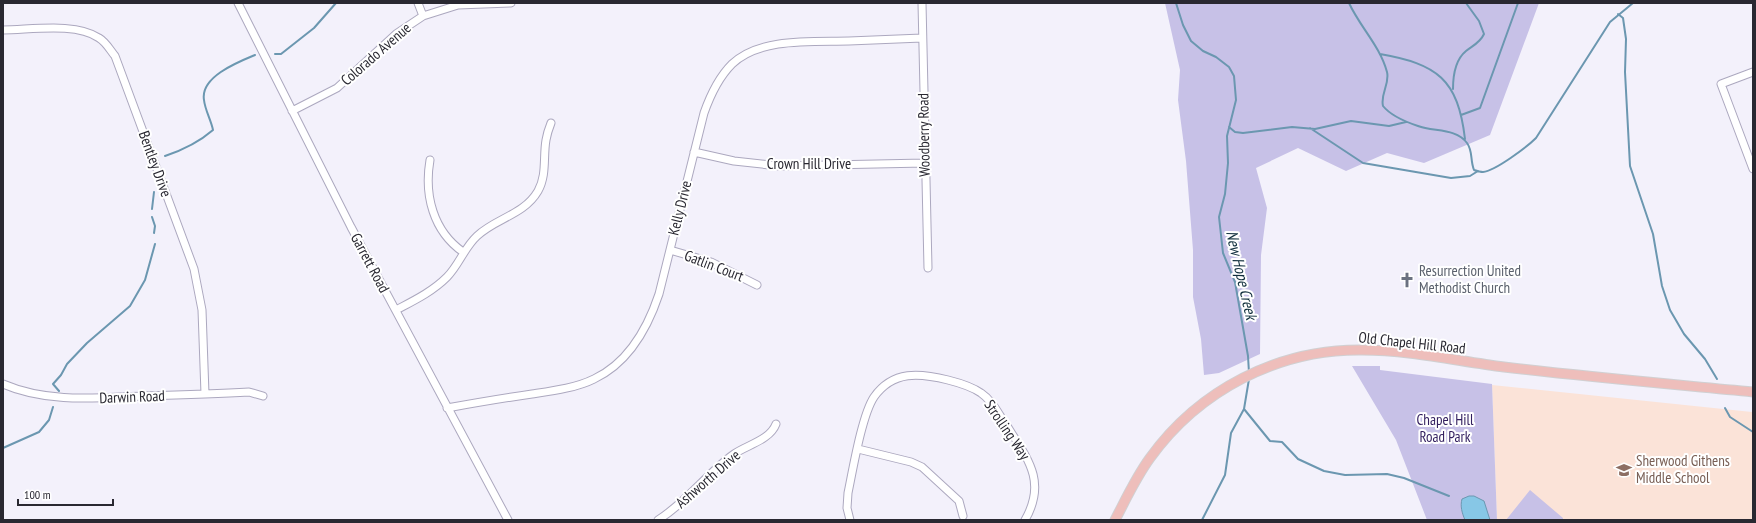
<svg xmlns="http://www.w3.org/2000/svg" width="1756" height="523" font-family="'PT Sans Narrow',sans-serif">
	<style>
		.education { fill: #fbe3d8 }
		.green { fill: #c7c1e7 }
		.water { fill: #87c7e6; stroke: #6b97b0 }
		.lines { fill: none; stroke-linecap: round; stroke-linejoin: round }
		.stream { stroke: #6b97b0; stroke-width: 2 }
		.minor-casing { stroke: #aca8bf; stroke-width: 9 }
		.major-casing { stroke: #d0d0d2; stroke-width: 11 }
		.minor { stroke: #fff; stroke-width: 7 }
		.major { stroke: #eebebb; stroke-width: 9 }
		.labels { text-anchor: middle; stroke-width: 4; stroke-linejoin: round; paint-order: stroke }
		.street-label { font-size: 15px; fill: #292831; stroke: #fff }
		.worship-label { font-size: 15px; fill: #5b616d; stroke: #fff; text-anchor: start }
		.park-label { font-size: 15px; fill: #321e5e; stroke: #fff }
		.education-label { font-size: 15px; fill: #785e54; stroke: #fff; text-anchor: start }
		.water-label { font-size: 16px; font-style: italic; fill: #112f3d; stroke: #fff }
	</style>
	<rect width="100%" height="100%" fill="#f3f1fb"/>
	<path class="education" d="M1492 385 1752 412 1753 520H1497Z"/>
	<path class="green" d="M1165 3H1539L1490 135 1424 163 1387 153 1346 171 1298 148 1256 168 1267 208 1261 255 1260 354 1219 373 1204 375 1201 339 1193 297V250L1186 161 1178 100 1180 70Z
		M1352 366H1380V370L1492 384 1497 520H1427L1396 440Z
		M1530 490 1563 518V520H1506Z"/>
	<path class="water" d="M1469 496H1474L1484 501 1490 520H1465C1462 513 1460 506 1462 499Z"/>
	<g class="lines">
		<path class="stream" d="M1176 3 1183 25 1191 41 1203 51 1216 57 1229 67 1234 76 1236 100 1227 136 1228 163 1225 194 1219 217 1223 253 1235 282 1248 356 1249 373
			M1349 3C1360 27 1380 46 1387 72 1390 84 1380 94 1383 106 1391 116 1406 122 1418 126 1434 132 1456 128 1467 143 1473 151 1470 160 1474 170 1477 171 1480 172 1483 172 1495 171 1527 147 1536 138L1610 22 1633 3
			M1618 14 1623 18 1626 39 1625 72 1630 166 1653 234 1662 286 1670 310 1684 334 1705 359 1717 379
			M275 54H281L314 28 336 3
			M1380 54C1437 64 1458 79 1465 139
			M1453 89C1453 75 1455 60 1466 51 1472 46 1480 43 1484 34L1479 21 1466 3
			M1461 115 1480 108 1518 3
			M1229 127 1235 132 1243 133 1292 127 1315 129 1351 121 1389 126 1406 122
			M1310 128 1363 163 1451 178 1470 176 1478 171
			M165 156C183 150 198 143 213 130 211 120 205 110 204 100 200 77 238 62 255 55
			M152 209 154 192
			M152 217 155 226 154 233
			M59 391 53 384 61 375 67 364 87 343 130 306 145 280 155 244
			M1725 408 1730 417 1753 432
			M1244 409 1270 441 1282 442 1298 459 1324 471 1345 475 1387 474 1404 478 1449 496
			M3 448 39 432 49 420 53 407
			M1202 520 1225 475 1231 433 1244 409 1249 379"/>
		<defs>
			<path id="minor" d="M238 3 351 227 508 520
				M418 3 423 16
				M922 3 928 268
				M3 30C30 30 76 22 99 38 106 42 110 50 115 56L194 269 202 310 205 394
				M1753 72 1721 84 1753 169
				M292 111 337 88 396 34 423 16 458 5 511 3
				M694 152 734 161 779 166 925 163
				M430 160C424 195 433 231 463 252
				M670 250 711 262 757 285
				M396 310C413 301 432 292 447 277 459 265 464 248 477 236 496 218 524 215 538 191 547 175 543 157 546 140 547 134 549 128 551 123
				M3 384C47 403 95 398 142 396 178 395 214 394 249 392L263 396
				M447 408C475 403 504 398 532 394 552 391 576 388 594 379 628 363 648 327 659 294L704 113C710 96 719 77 732 64 760 37 814 42 849 41 873 40 898 39 922 38
				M858 449 911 462 922 467 959 501 963 516
				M658 520C687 502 707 473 734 454 747 445 770 440 776 424
				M850 520 847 508 848 493C853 469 862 415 874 397 893 370 920 373 948 380 960 383 971 386 981 393 993 401 999 415 1007 426 1028 459 1047 482 1025 520"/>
			<path id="major" d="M1115 520C1126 499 1136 477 1150 458 1199 390 1278 349 1362 350 1409 350 1457 361 1504 367 1587 377 1670 384 1753 392"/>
		</defs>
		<use href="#minor" class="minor-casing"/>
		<use href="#major" class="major-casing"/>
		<use href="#minor" class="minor"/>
		<use href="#major" class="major"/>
	</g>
	<defs>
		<symbol id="church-bare" viewBox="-9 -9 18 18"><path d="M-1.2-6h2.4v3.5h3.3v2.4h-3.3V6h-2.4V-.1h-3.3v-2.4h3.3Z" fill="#6b7280" stroke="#fff" stroke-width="2.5" paint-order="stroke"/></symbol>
		<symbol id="school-bare" viewBox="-9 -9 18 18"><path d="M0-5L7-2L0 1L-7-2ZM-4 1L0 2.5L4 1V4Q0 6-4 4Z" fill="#8d6e63" stroke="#fff" stroke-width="2.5" paint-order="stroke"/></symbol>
	</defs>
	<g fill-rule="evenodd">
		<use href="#church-bare" x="1396" y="269" width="22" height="22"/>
		<use href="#school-bare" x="1613" y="459" width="22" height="22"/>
	</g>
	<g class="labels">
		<g class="street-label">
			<text transform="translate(376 54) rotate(-41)" y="5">Colorado Avenue</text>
			<text transform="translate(924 135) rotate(-91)" y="5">Woodberry Road</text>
			<text transform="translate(155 164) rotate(70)" y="5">Bentley Drive</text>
			<text x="809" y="169">Crown Hill Drive</text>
			<text transform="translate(680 208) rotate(-76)" y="5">Kelly Drive</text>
			<text transform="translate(370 263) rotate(62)" y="5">Garrett Road</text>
			<text transform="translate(714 266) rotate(21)" y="5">Gatlin Court</text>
			<text transform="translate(1412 343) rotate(6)" y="5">Old Chapel Hill Road</text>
			<text transform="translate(132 397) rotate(-2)" y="5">Darwin Road</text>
			<text transform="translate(1007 430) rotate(56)" y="5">Strolling Way</text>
			<text transform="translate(708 479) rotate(-41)" y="5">Ashworth Drive</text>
		</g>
		<g class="worship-label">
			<text x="1419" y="276">Resurrection United<tspan x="1419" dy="17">Methodist Church</tspan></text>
		</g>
		<g class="park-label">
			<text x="1445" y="425">Chapel Hill<tspan x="1445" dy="17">Road Park</tspan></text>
		</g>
		<g class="education-label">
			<text x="1636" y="466">Sherwood Githens<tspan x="1636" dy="17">Middle School</tspan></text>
		</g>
		<g class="water-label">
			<text transform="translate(1242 275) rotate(77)" y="6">New Hope Creek</text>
		</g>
	</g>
	<rect width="1756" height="523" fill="none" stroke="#292831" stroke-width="8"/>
	<path d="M18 499v6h95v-6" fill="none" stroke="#292831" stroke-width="2"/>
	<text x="24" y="499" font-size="12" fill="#292831" stroke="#ffffff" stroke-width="3" paint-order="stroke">100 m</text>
</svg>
